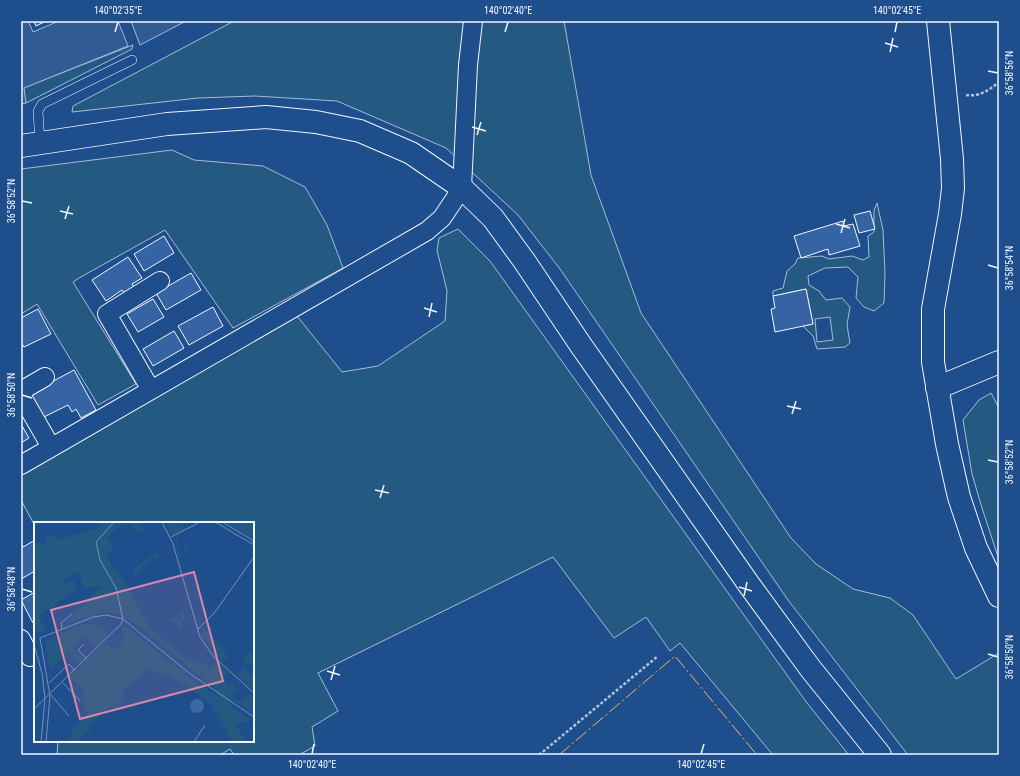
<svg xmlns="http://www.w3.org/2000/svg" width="1020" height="776" font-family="'Roboto Condensed',sans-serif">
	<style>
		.green { fill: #245a82; stroke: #a8bbd7; fill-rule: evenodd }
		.parking { fill: #305b95; stroke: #a8bbd7 }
		.building { fill: #3563a3; stroke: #f2f6ff }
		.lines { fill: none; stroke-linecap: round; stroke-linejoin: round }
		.lane-casing { stroke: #f2f6ff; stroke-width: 10 }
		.street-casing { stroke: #f2f6ff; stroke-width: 20 }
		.secondary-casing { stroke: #f2f6ff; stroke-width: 24 }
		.path { stroke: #b3c4dc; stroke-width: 2.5; stroke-dasharray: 3 2; stroke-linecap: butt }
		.lane { stroke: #1f4e8c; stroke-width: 9 }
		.street { stroke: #1f4e8c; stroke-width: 18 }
		.secondary { stroke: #1f4e8c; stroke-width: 22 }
		.power { stroke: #ffb74d; stroke-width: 1; stroke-dasharray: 14 3 2 3; stroke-linecap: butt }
		.ticks { fill: none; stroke: #f2f6ff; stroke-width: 1.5 }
		.inset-road { fill: none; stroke: #7391ba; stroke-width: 1 }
		.view { fill: #da87ad; fill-opacity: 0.15; stroke: #da87ad; stroke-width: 2 }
		.inset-edge { fill: none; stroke: #f2f6ff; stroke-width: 2 }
		.neatline { fill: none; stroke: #f2f6ff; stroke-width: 1.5 }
		.ticks-label { font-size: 10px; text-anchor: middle; fill: #f2f6ff }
	</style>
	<rect width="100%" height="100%" fill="#1f4e8c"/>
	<path class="green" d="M234 21H564L591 175 641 313 791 538 816 564 853 589 890 598 913 615 956 679 999 653V755H908L788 600 560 269 518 215 446 148 337 101 255 96 198 98 72 112 73 106Z
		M133 45 132 49 26 103 23 88Z
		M172 150 194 160 263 166 305 187 327 225 343 268 233 328 165 230 79 278 73 282 136 384 98 405 37 304 21 314V169Z
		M877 203 883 230 885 273 884 303 874 311 864 307 856 298 858 277 848 267 825 268 808 276 809 285 819 291 826 300 842 298 850 307 847 325 850 343 845 347 817 349 813 336 803 326 813 324 806 289 773 296V291L783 288 787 271 795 264 798 258 822 256 829 259 852 256 863 260 869 257 868 236 874 232V210ZM830 317 833 340 817 342 815 319Z
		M458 229 490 261 807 703 849 755H773L680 643 670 651 646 617 614 638 553 557 318 673 338 711 312 727 315 746 299 755H234L230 749 220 755H57L58 741H253V523H35V526L21 500V470L297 316 342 372 378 366 445 321 447 291 437 250 439 238Z
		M991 393 999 408V560L982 508 972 474 963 420 979 400Z"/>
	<path class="parking" d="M21 21H28L33 32 59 21H118L128 46 24 88 26 103 21 104Z
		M131 21H186L140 45Z"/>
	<path class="building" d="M34 21H46L36 26Z
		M870 211 875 229 859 233 854 215Z
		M843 221 844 226 853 224 860 246 829 255 828 249 801 258 794 236Z
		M164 236 174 253 144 271 134 254Z
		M128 257 142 278 132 284 134 287 125 294 122 290 106 301 92 280Z
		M191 273 201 290 166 310 156 293Z
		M806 289 813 324 775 332 771 309 775 308 773 296Z
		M153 299 164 317 138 332 127 314Z
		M213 307 223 326 189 345 178 326Z
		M38 309 51 334 24 347 22 344H21V318Z
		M174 331 184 348 153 366 143 349Z
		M74 370 96 410 81 418 76 409 72 412 68 405 42 418 29 394Z
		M21 424 29 438 21 443Z
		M35 540V571L21 579V543L23 547Z
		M35 592V622L33 623 21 600Z"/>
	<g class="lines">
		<defs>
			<path id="lane" d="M40 143 38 111 42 104 132 60"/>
			<path id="street" d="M151 390 107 314 160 281
				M21 391 45 377
				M21 395 51 447
				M21 465 427 231 442 218 462 188 468 65 473 21
				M21 639 30 657"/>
			<path id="secondary" d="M938 21 952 159 953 188 950 214 933 309V362L947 444 959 497 976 548 999 596
				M21 146 167 124 266 117 316 122 360 131 411 153 462 188 493 218 525 262 580 344 750 586 810 668 880 755
				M937 388 999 362"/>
		</defs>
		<use href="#lane" class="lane-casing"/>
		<use href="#street" class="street-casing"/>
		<use href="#secondary" class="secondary-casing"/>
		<path class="path" d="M966 95C980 97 989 90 999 82
			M539 755 658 656"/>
		<use href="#lane" class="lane"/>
		<use href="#street" class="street"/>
		<use href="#secondary" class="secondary"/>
		<path class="power" d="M559 755 675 656 757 755"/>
	</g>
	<path class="ticks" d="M115 32 118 22M505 32 508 22M895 32 897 22M885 43 898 47M890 52 893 38M988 71 998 73M472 127 486 131M477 135 481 122M22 201 32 203M60 211 73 214M65 219 69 206M836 224 850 228M841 233 845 219M988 265 998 268M424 308 437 312M429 317 432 303M22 395 32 398M787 406 801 409M792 414 796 401M988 460 998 462M375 490 389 493M380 498 384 485M739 587 752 591M22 589 32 592M744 596 747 582M988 654 998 657M327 671 340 675M331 680 335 666M312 754 314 744M701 754 704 744"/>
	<g transform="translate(34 522)">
		<rect width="220" height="220" fill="#1f4e8c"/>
		<path d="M68 0H84L80 10 73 15 80 25 71 34 92 61 106 91 118 108 152 137 168 140 176 147 183 140 194 150 189 155 194 164 199 161 202 165 207 167 210 164 214 168 210 166 199 170V176L209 180 214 171 220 174V191L196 176 197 185 217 198 202 203 211 219 217 220H198L177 181 137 153 131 150 127 154 115 146 87 170 91 175 82 188 77 184 53 205 58 212 51 211 45 217 47 220H37L35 216 39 208 54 192 46 175 51 170 36 155 71 121 79 127 84 125 91 117 88 107 90 103 156 156 185 175 182 167 106 105 85 92 68 90 32 101 67 65H49L45 49 29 57 31 62 39 57 43 66 5 94 13 109 8 111 1 108 0 22 13 21V12L26 18 58 7 61 8ZM85 0H106L111 11 100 8 96 2 83 4ZM132 0H148L151 7 138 13ZM190 0H220V18L219 16ZM147 12 143 16 146 33 153 25 151 18 155 25 146 36V40L141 16ZM122 30 131 42 126 37 118 36 114 39 116 41 108 44V48L101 53 98 48ZM147 84 152 98 149 99 146 94 141 97 147 99 149 104 144 107 141 99 136 100 138 95 148 92ZM60 102 67 103 75 113 62 125 49 115 38 125 51 137 46 141 34 130 16 148 11 119 47 103ZM170 106 192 129 190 132 194 136 189 140 171 118 167 111ZM209 137a6 6 0 1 1 12 0a6 6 0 1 1-12 0ZM211 144 215 152 217 153 220 149V168L203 153Z" fill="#245a82"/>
		<path d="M156 184a7 7 0 1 1 14 0a7 7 0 1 1-14 0Z" fill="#3b69a3"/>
		<path class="inset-road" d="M128 0 139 22 166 115 179 134 220 171M181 0 220 23M188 0 217 17 220 21M137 15 166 0M28 107 27 101 38 92M163 108 181 90 220 35M6 116 59 95 72 93 89 97 155 151 220 195M6 116 16 174 12 220M50 122 44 128 53 137M0 123 8 151 11 177 7 220M15 161 35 142 41 149M29 161 46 179M17 173 35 194M0 187 87 102 89 97 82 66 66 38 62 20 80 0M160 220 171 203"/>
		<path class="view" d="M160 50 189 159 46 197 17 88Z"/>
		<rect width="220" height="220" class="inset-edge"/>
	</g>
	<rect width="1020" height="776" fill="none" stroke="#1f4e8c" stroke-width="44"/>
	<rect x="22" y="22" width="976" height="732" class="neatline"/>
	<g class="ticks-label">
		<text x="118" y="14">140°02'35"E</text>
		<text x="508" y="14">140°02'40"E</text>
		<text x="897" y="14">140°02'45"E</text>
		<text transform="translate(1009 73) rotate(-90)" y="4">36°58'56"N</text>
		<text transform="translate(11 201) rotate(-90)" y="4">36°58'52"N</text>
		<text transform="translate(1009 268) rotate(-90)" y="4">36°58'54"N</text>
		<text transform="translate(11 395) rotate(-90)" y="4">36°58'50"N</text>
		<text transform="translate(1009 462) rotate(-90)" y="4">36°58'52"N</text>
		<text transform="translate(11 589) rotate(-90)" y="4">36°58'48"N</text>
		<text transform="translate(1009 657) rotate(-90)" y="4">36°58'50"N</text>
		<text x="312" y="768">140°02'40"E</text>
		<text x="701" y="768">140°02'45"E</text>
	</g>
</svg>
